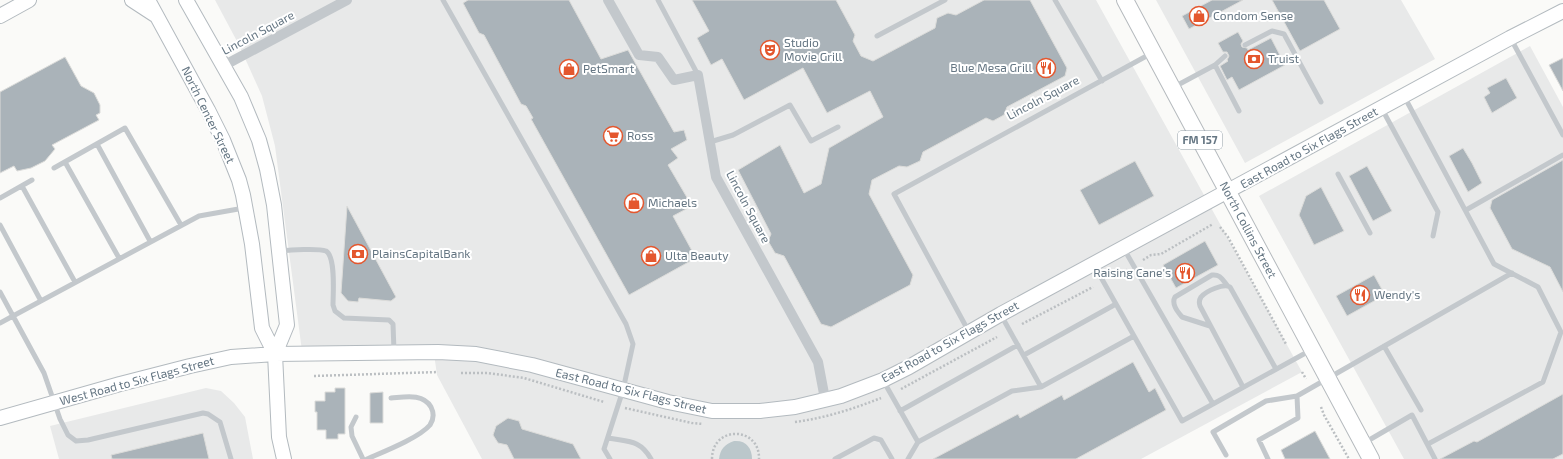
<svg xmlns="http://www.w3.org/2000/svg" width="1563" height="459" font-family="'Exo 2',sans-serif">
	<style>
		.built { fill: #e8e9e9 }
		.water { fill: #bbc7cb }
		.building { fill: #aab3b9; stroke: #dcdcda }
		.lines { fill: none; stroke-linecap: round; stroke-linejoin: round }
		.secondary-casing { stroke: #b3babf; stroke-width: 16 }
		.primary-casing { stroke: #b5babe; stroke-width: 18 }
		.path { stroke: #bbbfc2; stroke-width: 2.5; stroke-dasharray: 2 2; stroke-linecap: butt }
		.lane { stroke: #c3c8cc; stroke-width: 5 }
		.street { stroke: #c3c8cc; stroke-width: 10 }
		.secondary { stroke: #fff; stroke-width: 14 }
		.primary { stroke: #fff; stroke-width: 16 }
		.labels { text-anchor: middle; stroke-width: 4; stroke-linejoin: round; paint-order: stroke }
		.shield { fill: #fff; stroke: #939fa8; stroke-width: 1 }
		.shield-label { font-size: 11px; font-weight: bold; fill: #657683 }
		.poi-label { font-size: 12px; fill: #657683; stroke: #fff; text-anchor: start }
		.street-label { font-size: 12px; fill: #657683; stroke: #fff }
	</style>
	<rect width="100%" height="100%" fill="#fafaf8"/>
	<path class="built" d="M215 0H1096L1302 372 1141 459H482L437 375 433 347 302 351 275 146 262 96 239 45Z
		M1156 0H1401L1435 59 1245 163Z
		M1530 46 1563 107V459H1404L1259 196Z
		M206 388 221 391 234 403 245 417 253 459H59L50 426Z"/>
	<path class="water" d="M734 441C746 440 752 448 752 459H719C720 449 725 444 734 441Z"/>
	<path class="building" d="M468 0H569L601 59 628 50 674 132 684 130 687 140 671 149 678 158 668 165 692 206 673 216 696 258 629 295 531 119 533 118 526 106 521 104 484 35 479 33 463 3Z
		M692 0H836L855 35 853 41 861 56 873 61 935 28 937 18 948 13 956 15 984 0H1030L1067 68 1065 76 1007 107 1004 115 993 121 986 118 923 152 920 161 907 167 899 166 872 180 869 194 913 275 910 285 831 327 821 324 784 256 775 253 768 241 771 234 738 170 780 145 804 193 821 184 829 148 883 117 870 91 827 113 803 68 744 100 722 59 711 65 697 38 709 31Z
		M1212 0H1243L1189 29 1182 16Z
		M1272 0H1324L1340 29 1300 51Z
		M1238 32 1243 41 1241 44 1242 47 1247 48 1248 50 1271 38 1285 65 1239 90 1232 77 1227 80 1220 66 1228 61 1227 60 1229 56 1227 52H1223L1218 43Z
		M65 57 81 86 94 93 100 105V113L96 115 99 120 52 145 55 149 45 161 31 168 17 171 14 166 0 173V92Z
		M1563 58V91L1549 65Z
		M1506 78 1517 98 1492 113 1484 97 1490 93 1487 88Z
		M1463 148 1472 163 1482 183 1468 192 1449 156Z
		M1563 160V292L1550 267 1512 249 1490 208 1492 200Z
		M1135 161 1154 196 1099 225 1080 190Z
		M1367 166 1392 211 1373 221 1349 176Z
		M1321 187 1344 231 1314 245 1299 215 1306 196Z
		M347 206 396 297 391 301 359 298 358 302 348 301 341 293Z
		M1205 241 1218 265 1176 288 1163 265Z
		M1374 275 1385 295 1347 316 1336 296Z
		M1133 362 1149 392 1155 388 1166 410 1076 459H933L1018 414 1020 418 1062 395 1064 400Z
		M335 388H345V434H338V439H326V430H317V412H315V401H325V392H335Z
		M383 392V423H370V393Z
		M1563 394V454L1553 459H1440L1474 441 1477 442Z
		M508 418 519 421 522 429 573 444 581 459H514L507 445 498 443 493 435 496 426Z
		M1315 431 1330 459H1285L1281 450Z
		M203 433 209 459H112L111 455Z"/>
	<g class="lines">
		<defs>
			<path id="secondary" d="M132 0 155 15
				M148 0 208 110 223 140 239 180 243 195 252 244 262 328 275 354 279 437 284 459
				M186 0 241 97 259 140 267 169 274 205 287 325 275 354
				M0 16 29 0
				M0 418 120 384 190 366 231 357 275 354 438 352 476 354 532 365 668 402 712 411H760L795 407 841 396 883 380 909 367 1001 314 1510 38 1563 11"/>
			<path id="primary" d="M1125 0 1371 459"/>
		</defs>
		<use href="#secondary" class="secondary-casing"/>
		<use href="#primary" class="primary-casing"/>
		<path class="path" d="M1220 227 1228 237 1286 344
			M1143 260 1151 255 1161 254 1213 224
			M1113 277 1127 269
			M1022 324 1093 287
			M1302 372 1306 379
			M461 373H488L524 378 604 402
			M314 376 438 372
			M901 389 997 337
			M1321 407 1324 415 1349 459
			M625 408 692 423 703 424
			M795 422C825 418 853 409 881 398
			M712 459C712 425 760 426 759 459"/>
		<path class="lane" d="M443 0 626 324 633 344 623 390 604 449 610 459
			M658 0 698 75
			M1055 0 1102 81
			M877 36 945 0
			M1511 39 1563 135
			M1245 45 1272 31 1284 34 1321 102
			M1215 65 1225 56
			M1174 87 1215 65 1239 111
			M1404 96 1494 264 1538 287 1561 332 1543 382 1428 444
			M1382 109 1438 212 1433 236
			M710 142 733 135 790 105 811 141 838 127
			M97 144 150 241
			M65 162 119 258
			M54 168 125 128 181 225
			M1338 174 1370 233
			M22 186 75 282
			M0 198 32 180
			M1466 210 1563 155
			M0 225 41 301
			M1124 249 1213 404 1311 350
			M280 251C290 250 318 248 326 251 336 257 333 294 333 305L335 311 344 318 389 320 393 324 394 351
			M1094 265 1182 421 1213 404
			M0 292 13 316 0 323
			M1001 315 1041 387
			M1210 326 1182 317C1178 312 1171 304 1175 297L1212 275C1220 274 1222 279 1227 285
			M969 332 894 194 1152 53
			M1384 346 1421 410
			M1024 355 1116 304
			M884 382 918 442
			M1243 387 1200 306C1199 303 1199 300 1201 297 1206 291 1224 283 1230 287L1276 369
			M900 411 1018 345
			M356 417 351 427 352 436 363 459
			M608 438C628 442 640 439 651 459
			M1364 443 1412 415 1435 459
			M1226 455 1213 432 1266 401 1297 396
			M231 459 220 422 208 414 203 413 88 440 76 441 68 435 60 419 44 373 13 316 199 216 244 208
			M367 459C383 452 419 438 430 425 434 419 434 413 431 407 423 393 405 397 391 398
			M835 459 874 438 881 440 892 459
			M908 459 918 442 1012 391 1041 387 1134 336
			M1268 459 1259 440 1298 418 1297 396 1512 273"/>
		<path class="street" d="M608 0 639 55 658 57 674 80 698 75 716 177 818 362 825 399
			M223 66 347 0"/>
		<use href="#secondary" class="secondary"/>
		<use href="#primary" class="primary"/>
	</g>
	<defs>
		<symbol id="shop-ring" viewBox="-11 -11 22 22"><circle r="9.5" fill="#fff" stroke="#e4572e" stroke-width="1.5"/><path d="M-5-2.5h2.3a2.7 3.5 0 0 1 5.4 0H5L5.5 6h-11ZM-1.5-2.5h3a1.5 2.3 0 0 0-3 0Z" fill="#e4572e"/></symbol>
		<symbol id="theatre-ring" viewBox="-11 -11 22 22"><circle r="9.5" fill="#fff" stroke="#e4572e" stroke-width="1.5"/><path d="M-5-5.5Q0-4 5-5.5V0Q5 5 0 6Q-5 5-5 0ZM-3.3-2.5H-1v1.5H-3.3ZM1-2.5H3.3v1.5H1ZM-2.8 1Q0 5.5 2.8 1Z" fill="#e4572e"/></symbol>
		<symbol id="bank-ring" viewBox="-11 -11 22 22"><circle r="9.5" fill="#fff" stroke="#e4572e" stroke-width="1.5"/><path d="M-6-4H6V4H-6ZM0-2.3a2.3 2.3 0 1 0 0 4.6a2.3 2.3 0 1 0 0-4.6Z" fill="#e4572e"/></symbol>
		<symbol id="restaurant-ring" viewBox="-11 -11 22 22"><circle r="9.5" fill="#fff" stroke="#e4572e" stroke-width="1.5"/><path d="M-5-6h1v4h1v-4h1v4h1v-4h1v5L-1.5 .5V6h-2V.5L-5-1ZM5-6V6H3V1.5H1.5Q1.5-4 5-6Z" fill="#e4572e"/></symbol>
		<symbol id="supermarket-ring" viewBox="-11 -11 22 22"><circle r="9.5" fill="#fff" stroke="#e4572e" stroke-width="1.5"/><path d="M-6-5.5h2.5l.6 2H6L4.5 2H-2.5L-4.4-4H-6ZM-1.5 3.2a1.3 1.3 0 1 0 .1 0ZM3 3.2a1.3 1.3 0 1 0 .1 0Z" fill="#e4572e"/></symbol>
	</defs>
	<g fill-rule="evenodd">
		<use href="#shop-ring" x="1188" y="5" width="22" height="22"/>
		<use href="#theatre-ring" x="759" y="39" width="22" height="22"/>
		<use href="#bank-ring" x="1243" y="48" width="22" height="22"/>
		<use href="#restaurant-ring" x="1035" y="57" width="22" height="22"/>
		<use href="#shop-ring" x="558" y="58" width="22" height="22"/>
		<use href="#supermarket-ring" x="602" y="125" width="22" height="22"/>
		<use href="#shop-ring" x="623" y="192" width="22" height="22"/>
		<use href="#bank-ring" x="347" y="243" width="22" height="22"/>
		<use href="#shop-ring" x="640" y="245" width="22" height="22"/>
		<use href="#restaurant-ring" x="1174" y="262" width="22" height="22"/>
		<use href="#restaurant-ring" x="1349" y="284" width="22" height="22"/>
	</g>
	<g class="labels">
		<rect class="shield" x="1178" y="131" width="44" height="18" rx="3"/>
		<g class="shield-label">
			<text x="1200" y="144">FM 157</text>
		</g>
		<g class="poi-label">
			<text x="1213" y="20">Condom Sense</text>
			<text x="784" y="47">Studio<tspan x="784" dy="14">Movie Grill</tspan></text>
			<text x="1268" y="63">Truist</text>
			<text x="1032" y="72" text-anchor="end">Blue Mesa Grill</text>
			<text x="583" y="73">PetSmart</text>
			<text x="627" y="140">Ross</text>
			<text x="648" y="207">Michaels</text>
			<text x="372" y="258">PlainsCapitalBank</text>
			<text x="665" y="260">Ulta Beauty</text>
			<text x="1171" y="277" text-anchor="end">Raising Cane's</text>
			<text x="1374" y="299">Wendy's</text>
		</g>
		<g class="street-label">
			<text transform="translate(258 33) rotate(-28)" y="4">Lincoln Square</text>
			<text transform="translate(1043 98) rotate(-28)" y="4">Lincoln Square</text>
			<text transform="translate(208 115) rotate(64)" y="4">North Center Street</text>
			<text transform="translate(1309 148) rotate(-29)" y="4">East Road to Six Flags Street</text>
			<text transform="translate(748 207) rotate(62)" y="4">Lincoln Square</text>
			<text transform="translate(1248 230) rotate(62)" y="4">North Collins Street</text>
			<text transform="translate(950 342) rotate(-29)" y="4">East Road to Six Flags Street</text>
			<text transform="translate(137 381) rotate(-15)" y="4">West Road to Six Flags Street</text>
			<text transform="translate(631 391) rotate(14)" y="4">East Road to Six Flags Street</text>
		</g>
	</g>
</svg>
